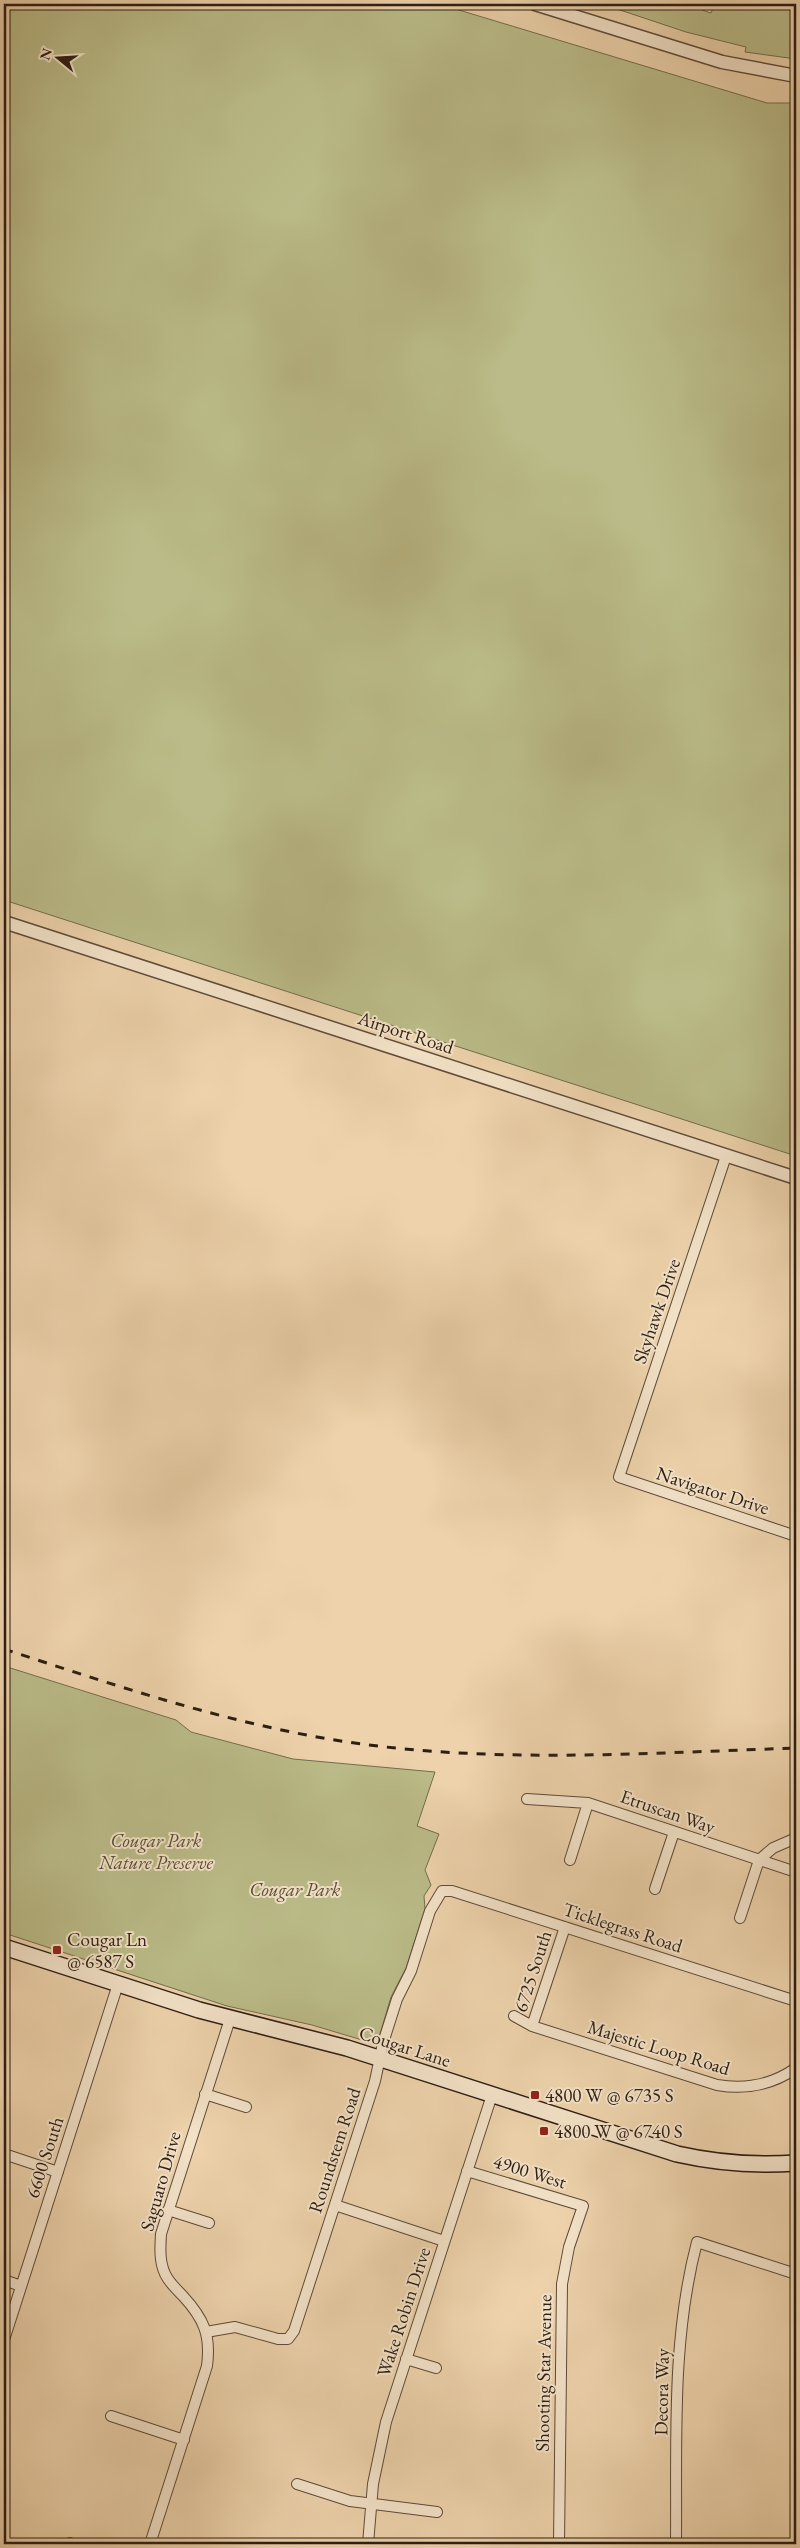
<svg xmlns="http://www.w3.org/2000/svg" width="800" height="2548" font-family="'EB Garamond',serif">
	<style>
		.green { fill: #babb88; stroke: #746c4e }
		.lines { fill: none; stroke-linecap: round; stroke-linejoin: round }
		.minor-casing { stroke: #5d4b39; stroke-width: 12 }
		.tertiary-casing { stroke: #5d4b39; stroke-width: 15 }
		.secondary-casing { stroke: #2d1e13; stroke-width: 18 }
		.minor { stroke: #f3e2c8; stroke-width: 10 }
		.tertiary { stroke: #f3e2c8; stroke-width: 12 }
		.secondary { stroke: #f3e2c8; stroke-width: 15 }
		.rail { stroke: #2d1e13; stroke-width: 3; stroke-dasharray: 9 9; stroke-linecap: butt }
		.poi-dot { fill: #8f2418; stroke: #f3e2c8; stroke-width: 2 }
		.labels { text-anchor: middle; stroke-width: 4; stroke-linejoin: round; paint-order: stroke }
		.street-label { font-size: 19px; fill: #2d1e13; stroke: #f3e2c8 }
		.park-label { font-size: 19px; font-style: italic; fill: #574d36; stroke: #f3e2c8 }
		.poi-label { font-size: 19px; fill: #2d1e13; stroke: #f3e2c8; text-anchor: start }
	</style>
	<rect width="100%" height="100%" fill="#edd2ab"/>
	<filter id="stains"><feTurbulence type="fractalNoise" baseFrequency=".004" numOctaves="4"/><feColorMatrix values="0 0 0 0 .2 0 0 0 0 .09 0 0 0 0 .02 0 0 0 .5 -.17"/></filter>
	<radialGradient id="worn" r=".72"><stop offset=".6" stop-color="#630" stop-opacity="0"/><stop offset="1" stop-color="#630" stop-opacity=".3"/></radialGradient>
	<path class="green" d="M4 4H439L767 103H796V1156L4 900Z
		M602 4H701L704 5 702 10 711 13 715 4H796V59L745 52 746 47 686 32Z
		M4 1666 176 1720 191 1732 293 1759 435 1772 417 1826 439 1834 425 1870 431 1885 424 1896 425 1909 406 1968 391 1997 380 2034 373 2040H362L312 2025 227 2006 4 1933Z"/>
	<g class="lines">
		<defs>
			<path id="minor" d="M726 1156 619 1477 796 1536
				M527 1799 588 1803 796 1872
				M570 1860 588 1803
				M655 1889 674 1832
				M740 1918 759 1860 773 1848 796 1838
				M514 2016 532 2026 717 2085C746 2090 772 2085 796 2068
				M532 2026 565 1927
				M205 2094 246 2107
				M4 2154 58 2172
				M467 2171 583 2206 569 2247 562 2284 559 2544
				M335 2205 444 2241
				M168 2210 209 2223
				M4 2280 21 2286
				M206 2332 235 2327 278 2339H288L294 2331 375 2081 383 2043 397 1999 411 1971 430 1911 442 1891H452L796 2001
				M4 2340 118 1984
				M406 2359 436 2368
				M111 2416 184 2440
				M297 2484 350 2501 437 2512
				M70 2543 71 2544
				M150 2544 207 2366C211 2335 204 2319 183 2296 178 2291 172 2285 168 2279 159 2266 160 2249 161 2234L230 2019
				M368 2544 373 2484 386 2422 492 2095
				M676 2544C677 2443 671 2341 697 2242L796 2274"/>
			<path id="tertiary" d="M535 4 722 62 796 76
				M4 922 796 1178"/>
			<path id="secondary" d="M4 1947 199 2010 347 2048 677 2154C717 2163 755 2166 796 2163"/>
		</defs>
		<use href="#minor" class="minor-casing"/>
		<use href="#tertiary" class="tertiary-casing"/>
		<use href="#secondary" class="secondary-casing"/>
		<use href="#minor" class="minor"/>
		<use href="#tertiary" class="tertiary"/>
		<use href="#secondary" class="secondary"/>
		<path class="rail" d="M4 1649C117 1686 229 1724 347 1742 496 1764 647 1753 796 1748"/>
	</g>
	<g class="poi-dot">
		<rect x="52" y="1945" width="10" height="10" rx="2.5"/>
		<rect x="530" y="2090" width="10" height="10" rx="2.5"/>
		<rect x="539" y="2126" width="10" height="10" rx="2.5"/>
	</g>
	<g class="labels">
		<g class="street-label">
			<text transform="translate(406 1032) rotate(18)" y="7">Airport Road</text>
			<text transform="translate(656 1311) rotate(-71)" y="7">Skyhawk Drive</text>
			<text transform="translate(713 1490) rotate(18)" y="7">Navigator Drive</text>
			<text transform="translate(668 1811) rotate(19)" y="7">Etruscan Way</text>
			<text transform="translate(623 1927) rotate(18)" y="7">Ticklegrass Road</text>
			<text transform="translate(532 1971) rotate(-72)" y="7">6725 South</text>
			<text transform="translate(405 2046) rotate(18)" y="7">Cougar Lane</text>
			<text transform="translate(659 2047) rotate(17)" y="7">Majestic Loop Road</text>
			<text transform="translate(334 2150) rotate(-72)" y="7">Roundstem Road</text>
			<text transform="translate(44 2157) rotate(-72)" y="7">6600 South</text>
			<text transform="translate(530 2171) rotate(17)" y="7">4900 West</text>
			<text transform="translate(160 2181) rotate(-74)" y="7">Saguaro Drive</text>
			<text transform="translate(403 2312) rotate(-72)" y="7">Wake Robin Drive</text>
			<text transform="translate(543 2373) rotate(-89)" y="7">Shooting Star Avenue</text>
			<text transform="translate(661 2392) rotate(-89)" y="7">Decora Way</text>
		</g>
		<g class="park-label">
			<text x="156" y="1847">Cougar Park<tspan x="156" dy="22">Nature Preserve</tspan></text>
			<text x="295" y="1896">Cougar Park</text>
		</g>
		<g class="poi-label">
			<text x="67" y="1946">Cougar Ln<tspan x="67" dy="22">@ 6587 S</tspan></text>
			<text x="545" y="2102">4800 W @ 6735 S</text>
			<text x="554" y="2138">4800 W @ 6740 S</text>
		</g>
	</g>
	<rect width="800" height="2548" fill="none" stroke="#edd2ab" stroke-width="20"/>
	<rect x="5" y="5" width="790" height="2538" fill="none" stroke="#2d1e13" stroke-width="2.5"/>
	<rect x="10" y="10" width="780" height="2528" fill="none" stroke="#2d1e13"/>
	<g transform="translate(58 58) rotate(288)" stroke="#f3e2c8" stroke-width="4" paint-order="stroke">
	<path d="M0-4L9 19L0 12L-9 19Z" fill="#2d1e13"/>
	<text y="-8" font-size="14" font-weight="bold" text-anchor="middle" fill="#2d1e13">N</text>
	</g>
	<rect width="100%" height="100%" filter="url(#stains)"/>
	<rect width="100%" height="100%" fill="url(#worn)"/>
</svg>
